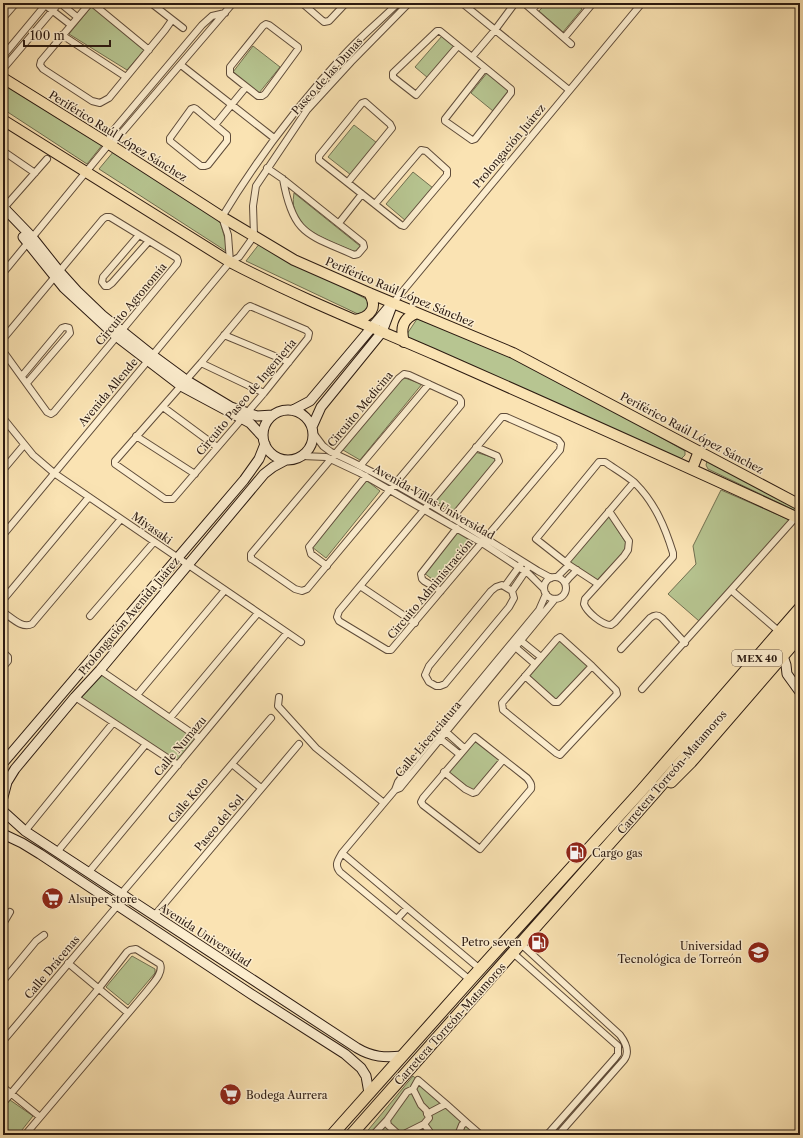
<svg xmlns="http://www.w3.org/2000/svg" width="803" height="1138" font-family="'Libre Caslon Text',serif">
	<style>
		.green { fill: #b7c591; stroke: #717051 }
		.lines { fill: none; stroke-linecap: round; stroke-linejoin: round }
		.street-casing { stroke: #5f4c3a; stroke-width: 8 }
		.secondary-casing { stroke: #2b1a11; stroke-width: 11 }
		.primary-casing { stroke: #2b1a11; stroke-width: 12 }
		.highway-casing { stroke: #2b1a11; stroke-width: 13 }
		.street { stroke: #fcedce; stroke-width: 6 }
		.secondary { stroke: #fcedce; stroke-width: 9 }
		.primary { stroke: #fae3b3; stroke-width: 10 }
		.highway { stroke: #fae3b3; stroke-width: 11 }
		.labels { text-anchor: middle; stroke-width: 3; stroke-linejoin: round; paint-order: stroke }
		.shield { fill: #fcedce; stroke: #6a594a; stroke-width: 1 }
		.shield-label { font-size: 10px; font-weight: bold; fill: #2b1a11 }
		.street-label { font-size: 11px; fill: #2b1a11; stroke: #fcedce }
		.poi-label { font-size: 11px; fill: #2b1a11; stroke: #fcedce; text-anchor: start }
	</style>
	<rect width="100%" height="100%" fill="#fae3b3"/>
	<filter id="stains"><feTurbulence type="fractalNoise" baseFrequency=".005" numOctaves="4"/><feColorMatrix values="0 0 0 0 .2 0 0 0 0 .09 0 0 0 0 .02 0 0 0 .5 -.17"/></filter>
	<radialGradient id="worn" r=".72"><stop offset=".6" stop-color="#630" stop-opacity="0"/><stop offset="1" stop-color="#630" stop-opacity=".3"/></radialGradient>
	<path class="green" d="M546 3H575L582 9 563 32 539 11Z
		M92 6 145 49 127 70 69 34Z
		M442 36 455 46 428 78 415 67Z
		M253 46 280 67 259 93 233 72Z
		M487 73 509 91 493 111 471 93Z
		M4 83 103 144 87 164 3 109Z
		M354 125 377 143 351 175 328 157Z
		M114 151 219 218 229 253 99 169Z
		M413 172 433 188 406 221 386 204Z
		M294 193 360 246 355 252C329 240 287 229 294 193Z
		M260 243 368 300 369 309 360 315 246 261Z
		M417 319 480 342 556 379 685 451V455L681 459 405 337Z
		M402 377 422 384 360 460 343 450Z
		M475 452 495 458V461L454 511 435 501Z
		M707 461H709L800 507V513L708 469 706 465Z
		M366 480 380 491 326 558 312 547Z
		M721 490 790 520 699 621 668 594 696 564 693 546Z
		M608 515 626 543 625 551 596 581 569 562Z
		M457 531 473 543 440 585 424 573Z
		M560 640 588 666 556 701 527 676Z
		M102 673 196 740 177 762 78 697Z
		M474 737 502 760 473 792 446 772Z
		M132 956 155 969V973L128 1005 106 987Z
		M413 1076 481 1135H364Z
		M10 1100 33 1116 18 1135H3V1108Z"/>
	<g class="lines">
		<defs>
			<path id="street" d="M60 3 77 17
				M90 3 41 61 40 65 43 69 92 101 100 103 109 98 165 30 172 20
				M92 3 149 50
				M151 3 183 28
				M302 3 324 22 329 21 346 3
				M462 3 569 90
				M524 3 571 44
				M49 8 71 25
				M532 10 538 3
				M3 18 16 3
				M266 24 269 25 298 47V49L265 94 262 96H258L230 74V67L263 26Z
				M62 35 126 77
				M564 38 593 3
				M458 46 416 95 393 77V73L437 31H440L511 89V93L475 139 472 140 445 121V119L485 68
				M3 56 47 3
				M472 57 495 30 515 3
				M181 65 274 138
				M3 69 59 3
				M194 108 196 109 227 135V141L208 165 205 166H201L170 141V138L191 109Z
				M215 125 246 87
				M109 144V139L112 132 202 25 212 16 225 13
				M3 151 35 173
				M267 168 283 179 363 243 364 247 358 254 354 255C307 234 293 235 283 179
				M348 182 392 128 390 124 365 102 362 103 319 156V160L401 225 404 226 447 175V170L426 151 421 150 375 204
				M3 209 47 159
				M339 223 362 194
				M139 235 103 277 102 282 105 286H108L112 283 149 241
				M230 262 228 235 222 217C257 159 297 106 343 56 360 37 380 21 398 3
				M3 273 109 144 114 142 233 3
				M393 303 642 3
				M250 306 306 330 309 333 308 338 264 393 173 499H165L115 464V461L201 363 247 308Z
				M224 335 289 362
				M3 339 103 219 106 217H110L177 258 178 261 177 264 54 412 51 414 47 412 3 351
				M201 363 264 393
				M404 374 409 375 459 398 461 401V405L307 589 302 591 295 589 253 560 251 559V554L399 378Z
				M22 376 62 328 65 327 69 328 70 333 27 383
				M163 407 217 447
				M502 417H506L558 440 561 444 560 450 391 650H387L339 621 337 617 339 611Z
				M3 418 33 455 54 473 301 642
				M314 434 323 446 331 452C404 485 470 529 538 571L551 578
				M136 436 195 474
				M302 456 326 457 360 473 482 543 529 574 544 589
				M360 466 429 384
				M3 470 24 445
				M452 518 499 461 497 456 476 447
				M3 535 230 262 239 257 254 236 253 206 256 186 307 110 351 62 409 3
				M566 562 634 482
				M327 566 311 554 309 547 366 476
				M544 588a11 11 0 1 1 22 0a11 11 0 1 1-22 0Z
				M557 577 569 565
				M565 583 569 578 577 570
				M598 584 569 565 536 539 599 462H605C615 469 626 475 635 483 655 503 665 527 673 553V557L615 622 611 625C602 625 587 612 584 604L585 599 624 556 628 550 629 541 609 511
				M502 585 512 591 514 598 509 607 445 684 440 686H436L429 682 425 675 429 666 491 591 496 587Z
				M360 586 415 623
				M505 586 521 564
				M731 590 796 517
				M441 591 424 581 422 579 421 574 457 528
				M512 591 527 569
				M3 600 89 497
				M3 612C12 618 22 629 32 624L121 519
				M90 616 154 542
				M560 637 592 666 616 690 617 694 560 755 556 753 503 710 502 703 557 639Z
				M520 640 541 657
				M514 646 535 664
				M621 649 650 618C654 615 657 614 662 618L685 643
				M3 652 8 657V661L3 667
				M100 670 199 738
				M525 676 554 702H558L592 666
				M642 689 731 590 775 628
				M137 695 225 590
				M75 697 178 765
				M279 697 278 706 316 748 384 803
				M170 718 258 613
				M444 730 464 748
				M438 737 459 754
				M475 737 527 778C530 782 532 784 531 789L480 849 423 805 421 802 423 798Z
				M232 764 261 788
				M444 772 465 789 473 793 476 792 503 760
				M395 790 398 782 410 766 539 610 546 594
				M25 831 113 723
				M57 852 146 744
				M342 853 480 969
				M88 873 287 633
				M121 894 271 718
				M154 916 299 744
				M397 919 407 908
				M3 924 10 912
				M521 944 620 1035C626 1043 630 1052 624 1060L558 1135
				M513 953 618 1046V1054L615 1058 547 1135
				M68 963 128 1013
				M470 980 340 872C334 865 338 860 342 853L384 803 395 790 400 788 555 599
				M3 981 36 941 44 935
				M3 1041 117 906
				M3 1087 40 1117
				M413 1089 418 1080 446 1104 427 1114
				M3 1103 99 988 127 952 130 950 136 949 160 964C164 973 152 984 147 991L25 1135
				M446 1104 466 1122 462 1125 458 1135
				M387 1120 407 1092 413 1089 421 1105 426 1110 429 1118 424 1124 402 1135
				M466 1122 481 1135
				M424 1124 432 1135
				M373 1135 387 1120 388 1125 399 1135"/>
			<path id="secondary" d="M3 207 32 237 59 271 77 291 102 315 152 355 186 380 231 407 257 416 273 415
				M23 237 64 288 117 337 181 386 250 423 263 437
				M263 435a25 25 0 1 1 50 0a25 25 0 1 1-50 0Z
				M293 410 310 401 389 307
				M312 427 321 407 382 332 393 303
				M783 656 786 665 787 674 800 692
				M3 763 244 480 259 459 265 444
				M3 797 7 782 15 769 75 697 100 670 264 474 273 467 286 460
				M4 812 25 831 357 1048C372 1057 385 1058 402 1056
				M3 834 22 843 40 854 251 994 345 1054 361 1068 366 1076 369 1093"/>
			<path id="primary" d="M3 78 109 144 222 217 294 260 369 293 513 353 800 505
				M3 120 230 262C297 297 367 325 436 355 558 409 680 463 800 519
				M355 320C371 317 378 307 369 293
				M404 342C400 328 403 318 417 313
				M692 469 699 451"/>
			<path id="highway" d="M671 782 691 762 800 636
				M332 1135 470 980 641 791 800 608
				M351 1135 656 791 800 623"/>
		</defs>
		<use href="#street" class="street-casing"/>
		<use href="#secondary" class="secondary-casing"/>
		<use href="#primary" class="primary-casing"/>
		<use href="#highway" class="highway-casing"/>
		<use href="#street" class="street"/>
		<use href="#secondary" class="secondary"/>
		<use href="#primary" class="primary"/>
		<use href="#highway" class="highway"/>
	</g>
	<defs>
		<symbol id="fuel-disc" viewBox="-11 -11 22 22"><circle r="9.5" fill="#8f2418" stroke="#fcedce"/><path d="M-5.5-6h7V0h2V4h1.3V-2.5L3-4.5l.8-.8L6-3V5H2.5V1h-1V6h-7ZM-4.2-4.7v3.2H.2V-4.7Z" fill="#fff"/></symbol>
		<symbol id="supermarket-disc" viewBox="-11 -11 22 22"><circle r="9.5" fill="#8f2418" stroke="#fcedce"/><path d="M-6-5.5h2.5l.6 2H6L4.5 2H-2.5L-4.4-4H-6ZM-1.5 3.2a1.3 1.3 0 1 0 .1 0ZM3 3.2a1.3 1.3 0 1 0 .1 0Z" fill="#fff"/></symbol>
		<symbol id="university-disc" viewBox="-11 -11 22 22"><circle r="9.5" fill="#8f2418" stroke="#fcedce"/><path d="M0-5L7-2L0 1L-7-2ZM-4 1L0 2.5L4 1V4Q0 6-4 4Z" fill="#fff"/></symbol>
	</defs>
	<g fill-rule="evenodd">
		<use href="#fuel-disc" x="564" y="840" width="25" height="25"/>
		<use href="#supermarket-disc" x="40" y="886" width="25" height="25"/>
		<use href="#fuel-disc" x="526" y="930" width="25" height="25"/>
		<use href="#university-disc" x="746" y="940" width="25" height="25"/>
		<use href="#supermarket-disc" x="218" y="1082" width="25" height="25"/>
	</g>
	<g class="labels">
		<rect class="shield" x="732" y="650" width="50" height="16" rx="3"/>
		<g class="shield-label">
			<text x="757" y="662">MEX 40</text>
		</g>
		<g class="street-label">
			<text transform="translate(327 76) rotate(-48)" y="4">Paseo de las Dunas</text>
			<text transform="translate(118 136) rotate(32)" y="4">Periférico Raúl López Sánchez</text>
			<text transform="translate(509 146) rotate(-50)" y="4">Prolongación Juárez</text>
			<text transform="translate(400 292) rotate(23)" y="4">Periférico Raúl López Sánchez</text>
			<text transform="translate(131 304) rotate(-50)" y="4">Circuito Agronomía</text>
			<text transform="translate(108 392) rotate(-50)" y="4">Avenida Allende</text>
			<text transform="translate(246 397) rotate(-50)" y="4">Circuito Paseo de Ingeniería</text>
			<text transform="translate(360 409) rotate(-50)" y="4">Circuito Medicina</text>
			<text transform="translate(692 433) rotate(28)" y="4">Periférico Raúl López Sánchez</text>
			<text transform="translate(434 502) rotate(30)" y="4">Avenida Villas Universidad</text>
			<text transform="translate(152 528) rotate(35)" y="4">Miyasaki</text>
			<text transform="translate(430 589) rotate(-50)" y="4">Circuito Administración</text>
			<text transform="translate(129 616) rotate(-50)" y="4">Prolongación Avenida Juárez</text>
			<text transform="translate(428 739) rotate(-50)" y="4">Calle Licenciatura</text>
			<text transform="translate(180 746) rotate(-50)" y="4">Calle Numazu</text>
			<text transform="translate(672 772) rotate(-49)" y="4">Carretera Torreón-Matamoros</text>
			<text transform="translate(188 800) rotate(-50)" y="4">Calle Koto</text>
			<text transform="translate(219 823) rotate(-50)" y="4">Paseo del Sol</text>
			<text transform="translate(205 935) rotate(33)" y="4">Avenida Universidad</text>
			<text transform="translate(52 967) rotate(-50)" y="4">Calle Drácenas</text>
			<text transform="translate(450 1024) rotate(-48)" y="4">Carretera Torreón-Matamoros</text>
		</g>
		<g class="poi-label">
			<text x="592" y="857">Cargo gas</text>
			<text x="68" y="903">Alsuper store</text>
			<text x="522" y="946" text-anchor="end">Petro seven</text>
			<text x="742" y="950" text-anchor="end">Universidad<tspan x="742" dy="13">Tecnológica de Torreón</tspan></text>
			<text x="246" y="1099">Bodega Aurrera</text>
		</g>
	</g>
	<rect width="803" height="1138" fill="none" stroke="#fae3b3" stroke-width="16"/>
	<rect x="4" y="4" width="795" height="1130" fill="none" stroke="#2b1a11" stroke-width="2"/>
	<rect x="8" y="8" width="787" height="1122" fill="none" stroke="#2b1a11"/>
	<path d="M24 40v6h86v-6" fill="none" stroke="#2b1a11" stroke-width="2"/>
	<text x="30" y="40" font-size="12" fill="#2b1a11" stroke="#fcedce" stroke-width="3" paint-order="stroke">100 m</text>
	<rect width="100%" height="100%" filter="url(#stains)"/>
	<rect width="100%" height="100%" fill="url(#worn)"/>
</svg>
